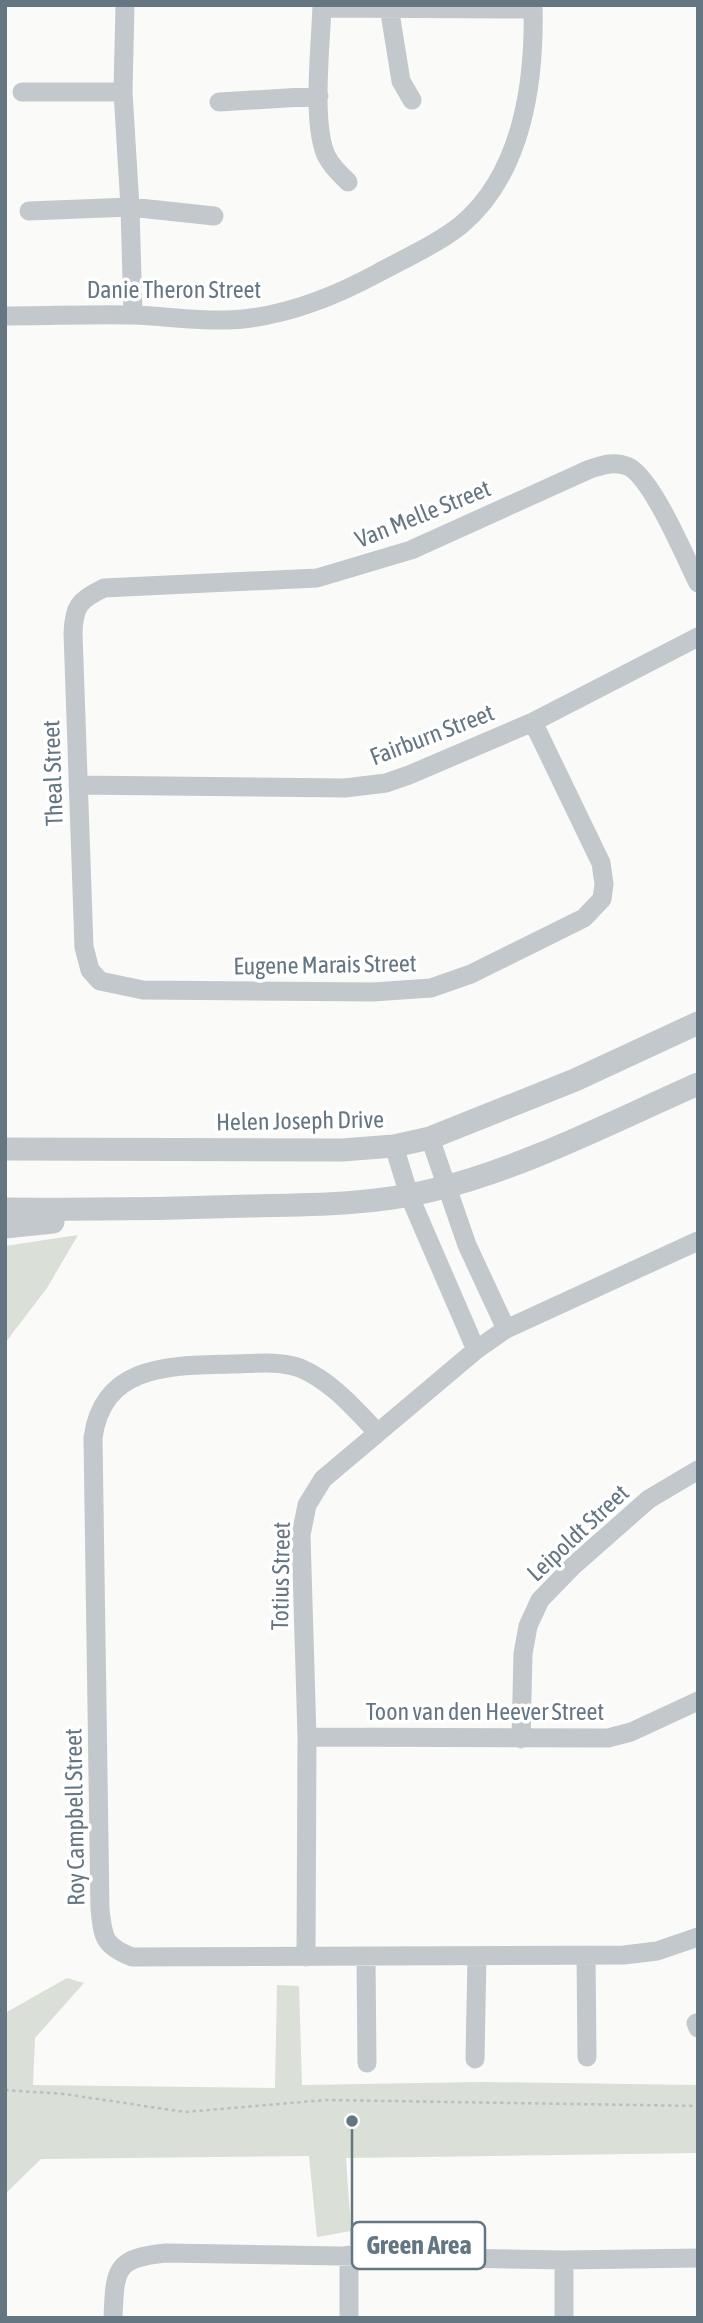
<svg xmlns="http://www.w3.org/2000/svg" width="703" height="2323" font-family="'Asap Condensed',sans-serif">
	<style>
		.green { fill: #dadfd7 }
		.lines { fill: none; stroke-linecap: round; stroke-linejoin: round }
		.path { stroke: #bbbfc2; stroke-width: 2.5; stroke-dasharray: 3.5 3.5; stroke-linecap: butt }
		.minor { stroke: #c3c8cc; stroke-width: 19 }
		.tertiary { stroke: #c3c8cc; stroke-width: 23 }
		.labels { text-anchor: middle; stroke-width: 7; stroke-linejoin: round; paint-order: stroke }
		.street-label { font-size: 24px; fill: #657683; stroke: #fff }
		.leader { fill: none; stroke: #657683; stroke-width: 2.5 }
		.callout-dot { fill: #657683; stroke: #fff; stroke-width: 2.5 }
		.callout { fill: #fff; stroke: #657683; stroke-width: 2.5 }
		.callout-label { font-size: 26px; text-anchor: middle; font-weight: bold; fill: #657683 }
	</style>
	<rect width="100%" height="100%" fill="#fafaf8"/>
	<path class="green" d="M78 1235 47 1288 5 1343V1246Z
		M67 1978 84 1983 35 2038 33 2085 275 2088 277 1985 299 1986 302 2085 482 2082 698 2085V2153L346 2158 351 2231 317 2237 309 2156 41 2159 5 2194V2013Z"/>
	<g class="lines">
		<path class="path" d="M5 2090 64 2094 185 2112 326 2100 698 2106"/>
		<path class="minor" d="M125 5 123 92 130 207 133 315
			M322 5C321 43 311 126 327 157 332 167 340 174 348 182
			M389 7 401 81 412 100
			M322 8 533 9
			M22 92H123
			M219 102 319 96
			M29 211 130 207 214 216
			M5 316C48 316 90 314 133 315 164 316 196 321 228 320 282 318 332 298 378 273 406 258 437 244 461 225 523 173 535 81 533 5
			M533 722 601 863 604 884 602 899 584 918 471 974 431 988 373 992 143 990 100 981 90 970 84 947 73 633C74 606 79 600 104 588L317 578 411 550 590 469C603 465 614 461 627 466 651 475 685 557 698 583
			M78 785 345 788 386 783 409 775 533 722 698 637
			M430 1138 467 1245 506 1329
			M394 1146 409 1195 476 1350
			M377 1432C354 1408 331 1381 300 1368 278 1360 253 1364 231 1364 172 1366 103 1363 93 1438L100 1909C103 1938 104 1946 132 1957L624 1955 657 1951 698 1937
			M307 1737 608 1738 631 1732 698 1701
			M521 1739 523 1654 528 1626 540 1600 574 1565 649 1499 698 1470
			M586 1955 587 2057
			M306 1957 307 1737 301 1535 307 1505 323 1479 476 1350 506 1329 698 1241
			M366 1957 367 2063
			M696 2023 698 2028
			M475 2059 477 1956
			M349 2255V2318
			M113 2318C115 2270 114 2258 166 2253L564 2260 698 2258
			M564 2318V2260"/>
		<path class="tertiary" d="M5 1149 342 1150 394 1146 430 1138 575 1080 698 1023
			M5 1209C87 1210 167 1209 249 1206 310 1205 373 1205 433 1190 521 1169 614 1121 698 1084
			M5 1227 53 1222"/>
	</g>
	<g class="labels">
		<g class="street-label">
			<text x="174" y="298">Danie Theron Street</text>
			<text transform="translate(423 514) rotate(-22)" y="8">Van Melle Street</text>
			<text transform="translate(432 735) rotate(-21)" y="8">Fairburn Street</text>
			<text transform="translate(53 773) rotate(-92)" y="8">Theal Street</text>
			<text transform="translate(325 965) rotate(-1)" y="8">Eugene Marais Street</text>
			<text transform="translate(300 1121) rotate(-1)" y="8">Helen Joseph Drive</text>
			<text transform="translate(578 1533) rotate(-43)" y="8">Leipoldt Street</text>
			<text transform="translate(281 1576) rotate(-89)" y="8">Totius Street</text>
			<text x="485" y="1720">Toon van den Heever Street</text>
			<text transform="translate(75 1817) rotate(-91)" y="8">Roy Campbell Street</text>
		</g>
	</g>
	<path class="leader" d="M352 2121L352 2245"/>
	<circle class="callout-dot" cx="352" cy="2121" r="7"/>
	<rect class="callout" x="352" y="2222" width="133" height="47" rx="7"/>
	<g class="callout-label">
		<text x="419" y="2254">Green Area</text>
	</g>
	<rect width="703" height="2323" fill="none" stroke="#657683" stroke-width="14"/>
</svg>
